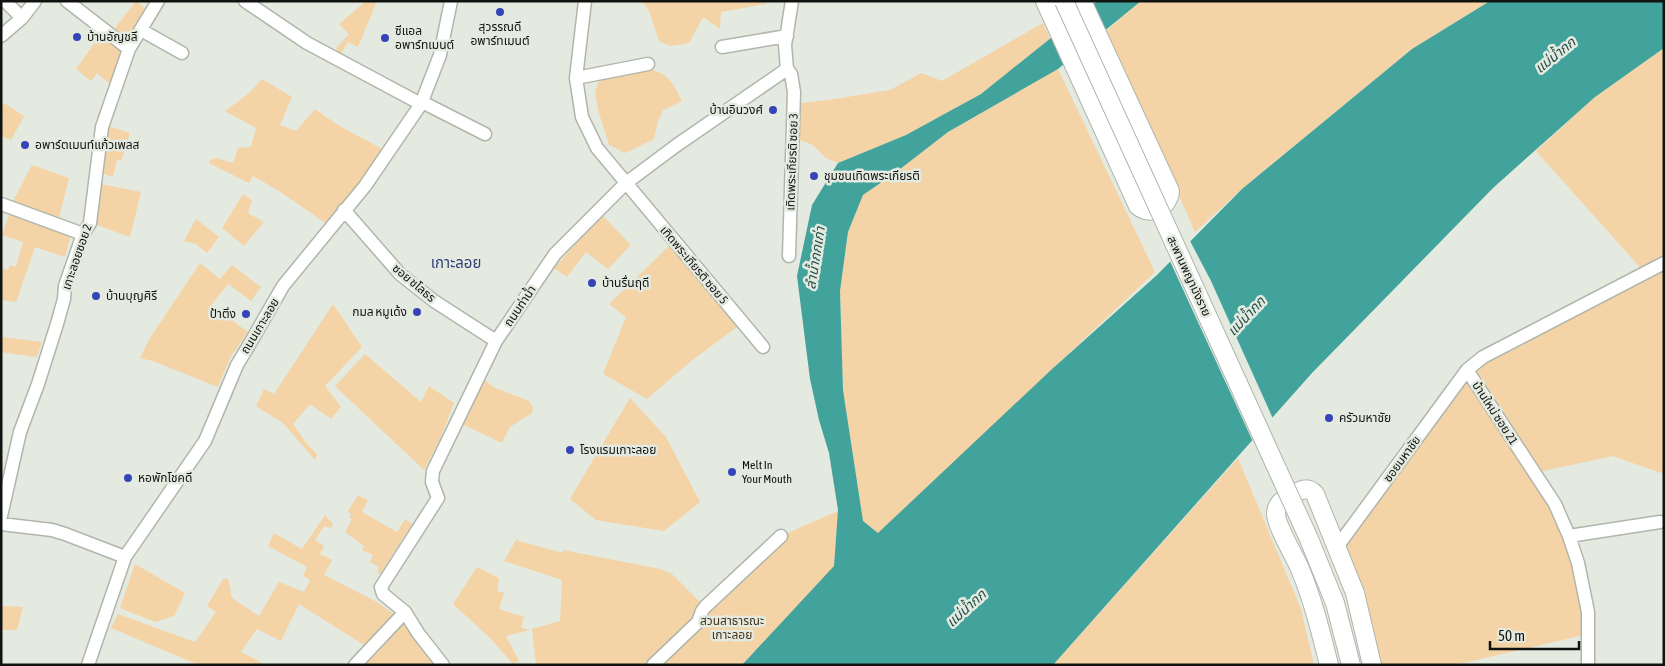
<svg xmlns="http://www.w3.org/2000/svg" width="1665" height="666" font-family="'Asap Condensed','Noto Sans Thai',sans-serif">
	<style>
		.green { fill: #f4d3a6 }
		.water { fill: #41a39b }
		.pier { fill: #e4eadf }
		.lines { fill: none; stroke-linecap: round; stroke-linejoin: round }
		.minor-casing { stroke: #b0b6ab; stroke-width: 15 }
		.secondary-casing { stroke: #b0b6ab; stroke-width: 20 }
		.minor { stroke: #fff; stroke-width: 12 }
		.secondary { stroke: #fff; stroke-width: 18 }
		.secondary-bridge-casing { stroke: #b0b6ab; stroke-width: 20; stroke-linecap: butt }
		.secondary-bridge { stroke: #fff; stroke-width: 18 }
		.poi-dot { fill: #3545b8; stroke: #e4eadf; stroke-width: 2 }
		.labels { text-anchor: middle; stroke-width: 5; stroke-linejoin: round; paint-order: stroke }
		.poi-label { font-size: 12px; fill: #111310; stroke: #e4eadf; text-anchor: start }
		.street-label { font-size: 12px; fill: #111310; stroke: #e4eadf }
		.park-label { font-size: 12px; fill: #453318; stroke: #e4eadf }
		.water-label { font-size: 14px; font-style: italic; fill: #244f4b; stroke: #e4eadf }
		.quarter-label { font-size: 15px; fill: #303f79; stroke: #e4eadf }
	</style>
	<rect width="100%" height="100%" fill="#e4eadf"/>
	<path class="green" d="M136 1 148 11 128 45 112 32Z
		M366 1H377L358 47 348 42 340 55 336 48 349 34 339 24Z
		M642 1H766V4L721 12 720 29 703 17 689 43 670 46 659 41 649 11Z
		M1141 1H1490L1412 49 1242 189 1195 232 1106 31Z
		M1043 23 1050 39 981 94 906 135 838 163 826 158 813 145 792 137 794 104 835 99 890 90 921 73 942 81Z
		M101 34 124 51 109 83 97 73 91 81 76 69Z
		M1664 48V263L1645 273 1536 151 1595 97Z
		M636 65C665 73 668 73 682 101L663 110 658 121 654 139 625 153 609 145 598 110 595 91 602 73Z
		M1058 69 1155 272 878 534 863 522 843 390 840 291 848 232 863 195 895 173 948 132Z
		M262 79 292 97 280 125 296 131 315 109 336 124 384 150 327 224 279 191 253 176 249 183 209 163 210 160 217 158 233 163 238 148 251 147 256 128 225 111 248 94Z
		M4 103 24 116 11 140 1 136V107Z
		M108 126 130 133 121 161 117 160 113 177 101 173Z
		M32 165 69 178 59 218 13 201Z
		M101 184 141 192 130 237 94 224Z
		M243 194 252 200 248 213 264 222 244 246 222 228Z
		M9 215 71 235 65 257 35 247 16 302 1 300V268L8 270 10 265 16 267 23 242 2 235Z
		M602 215 631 245 608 269 586 252 567 277 554 268Z
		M196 219 219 237 207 253 196 244 184 241Z
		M670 245 740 325 691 361 647 399 603 374 626 317 609 304Z
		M200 263 220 279 232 265 261 287 251 301 228 284 211 305 248 332 231 356 218 387 153 361 140 358 150 338Z
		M1664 264V474L1613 456 1534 473 1578 563 1588 634 1455 665H1377L1337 547 1467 370Z
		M333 304 362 347 325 386 341 407 331 419 310 404 293 424 307 444 317 454 315 460 283 423 256 406 264 389 274 394Z
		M1 337 42 342 37 357 1 352Z
		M365 354 421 402 429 386 454 403 440 439 424 470 335 386Z
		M484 379 493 387 529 401 533 408 532 413 510 427 502 443 460 423Z
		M630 398 666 437 700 502 664 531 596 520 570 499Z
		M1238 458 1301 609 1314 665H1053Z
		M358 495 368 500 362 512 397 532 405 519 412 524 380 574 377 573 379 567 370 562 373 555 362 550 364 546 345 532 352 519 349 517 351 514 348 511Z
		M838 511 834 567 742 665H536L532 629 560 621 562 580 504 561 517 538 518 541 563 553V550L660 569 672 574 705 607 781 536Z
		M325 515 333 524 331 528 324 526 315 540 324 546 320 554 332 560 324 575 375 601 397 616 367 647 299 604 281 641 257 629 241 652 266 665H199L111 628 118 614 195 642 216 612 207 606 223 579 228 578 232 598 259 616 279 582 304 592 310 580 303 576 307 567 268 546 274 533 302 549Z
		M135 564 185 593 174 616 155 622 120 608Z
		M477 567 499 578 497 591 504 593 499 609 524 617 521 627 529 630 506 636 519 661 513 664 490 638 453 604Z
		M1 606 23 607 17 630H1Z
		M405 612 443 665H355Z"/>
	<path class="water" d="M1097 1H1141L1058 69 948 132 895 173 863 195 848 232 840 291 843 390 863 521 878 533 1051 370 1157 275 1242 189 1412 49 1490 1H1664V48L1595 97 1493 188 1312 373 1053 665H742L834 566 838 510 829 453 819 420 810 379 797 276 812 205 838 163 906 135 981 94Z"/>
	<path class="pier" d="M1189 239 1211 281 1274 421 1254 444 1169 259Z"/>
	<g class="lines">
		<defs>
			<path id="minor" d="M5 1 22 18
				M67 1 129 49
				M245 1 307 43 421 104
				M585 1 576 78 582 117 597 148 763 347
				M141 30 182 53
				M1 36 22 18 35 1
				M722 47 787 36
				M787 69 791 74 794 92 789 256
				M576 78 648 64
				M422 102 485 134
				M1 204 83 234
				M344 210 400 274 434 301 496 341
				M1 516 20 432 38 384 57 324 64 299 65 286 83 234 90 223 102 127 129 49 158 1
				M1 524 52 530 65 534 125 557
				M1569 536 1660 522
				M1337 547 1467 370
				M88 665 125 557 205 441 237 365 252 340 283 286 365 186 421 104 440 55 451 1
				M355 665 405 612
				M443 665 418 633 405 612 383 594 381 587 438 498 432 482 433 471 496 341 555 254 626 183 677 145 787 69 785 45 792 1
				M653 665 698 622 702 611 705 607 781 536
				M1588 665V612L1578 563 1569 536 1555 504 1467 370 1483 357 1664 263"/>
			<path id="secondary" d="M1045 1 1138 206C1151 217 1169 207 1170 191L1082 1
				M1329 665C1321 633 1313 600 1300 569 1295 557 1276 525 1276 514 1276 502 1286 498 1295 493 1303 489 1308 487 1315 494L1355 593 1372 665"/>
		</defs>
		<use href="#minor" class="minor-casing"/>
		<use href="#secondary" class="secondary-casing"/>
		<use href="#minor" class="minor"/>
		<use href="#secondary" class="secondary"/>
		<defs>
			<path id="secondary-bridge" d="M1064 1 1309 539 1335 603 1351 665"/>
		</defs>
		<use href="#secondary-bridge" class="secondary-bridge-casing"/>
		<use href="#secondary-bridge" class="secondary-bridge"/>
	</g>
	<g class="poi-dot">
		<circle cx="500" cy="12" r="5"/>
		<circle cx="77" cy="37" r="5"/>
		<circle cx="385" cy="38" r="5"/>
		<circle cx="773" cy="110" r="5"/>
		<circle cx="25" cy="145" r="5"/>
		<circle cx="814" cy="176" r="5"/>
		<circle cx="592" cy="283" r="5"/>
		<circle cx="96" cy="296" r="5"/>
		<circle cx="417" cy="312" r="5"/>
		<circle cx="246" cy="314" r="5"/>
		<circle cx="1329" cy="418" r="5"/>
		<circle cx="570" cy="450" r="5"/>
		<circle cx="732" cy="472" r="5"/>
		<circle cx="128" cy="478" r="5"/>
	</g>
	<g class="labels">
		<g class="poi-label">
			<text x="500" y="31" text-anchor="middle">สุวรรณดี<tspan x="500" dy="14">อพาร์ทเมนต์</tspan></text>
			<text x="395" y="35">ซีแอล<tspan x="395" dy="14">อพาร์ทเมนต์</tspan></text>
			<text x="87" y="41">บ้านอัญชลี</text>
			<text x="763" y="114" text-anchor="end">บ้านอินวงศ์</text>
			<text x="35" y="149">อพาร์ตเมนท์แก้วเพลส</text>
			<text x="824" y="180">ชุมชนเทิดพระเกียรติ</text>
			<text x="602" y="287">บ้านรื่นฤดี</text>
			<text x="106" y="300">บ้านบุญศิรี</text>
			<text x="407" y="316" text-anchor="end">กมล หมูเด้ง</text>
			<text x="236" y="318" text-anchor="end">ป้าติ่ง</text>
			<text x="1339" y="422">ครัวมหาชัย</text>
			<text x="580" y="454">โรงแรมเกาะลอย</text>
			<text x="742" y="469">Melt In<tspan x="742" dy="14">Your Mouth</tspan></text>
			<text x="138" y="482">หอพักโชคดี</text>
		</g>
		<g class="street-label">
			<text transform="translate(792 162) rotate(-88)" y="4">เทิดพระเกียรติ ซอย 3</text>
			<text transform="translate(77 257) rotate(-71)" y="4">เกาะลอยซอย 2</text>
			<text transform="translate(694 265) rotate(50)" y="4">เทิดพระเกียรติ ซอย 5</text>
			<text transform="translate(1189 276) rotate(65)" y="4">สะพานพญามังราย</text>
			<text transform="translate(414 283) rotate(40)" y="4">ซอย ชโลธร</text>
			<text transform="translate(520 306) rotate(-56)" y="4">ถนนท่าน้ำ</text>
			<text transform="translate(260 326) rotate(-59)" y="4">ถนนเกาะลอย</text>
			<text transform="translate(1495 413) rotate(57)" y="4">บ้านใหม่ ซอย 21</text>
			<text transform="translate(1402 459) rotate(-54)" y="4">ซอยมหาชัย</text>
		</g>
		<g class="park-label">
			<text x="732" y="625">สวนสาธารณะ<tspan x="732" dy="14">เกาะลอย</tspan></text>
		</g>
		<g class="water-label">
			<text transform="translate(1555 55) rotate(-39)" y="5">แม่น้ำกก</text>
			<text transform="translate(815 258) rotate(-81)" y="5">ลำน้ำกกเก่า</text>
			<text transform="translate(1246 316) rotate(-47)" y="5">แม่น้ำกก</text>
			<text transform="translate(966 608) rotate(-42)" y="5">แม่น้ำกก</text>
		</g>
		<g class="quarter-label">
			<text x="456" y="268">เกาะลอย</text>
		</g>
	</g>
	<rect width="1665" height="666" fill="none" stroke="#111310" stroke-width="5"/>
	<path d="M1490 641v8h89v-8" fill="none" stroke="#111310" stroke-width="2.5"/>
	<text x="1498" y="641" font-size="15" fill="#111310" stroke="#e4eadf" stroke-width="4" paint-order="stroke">50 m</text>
</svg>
